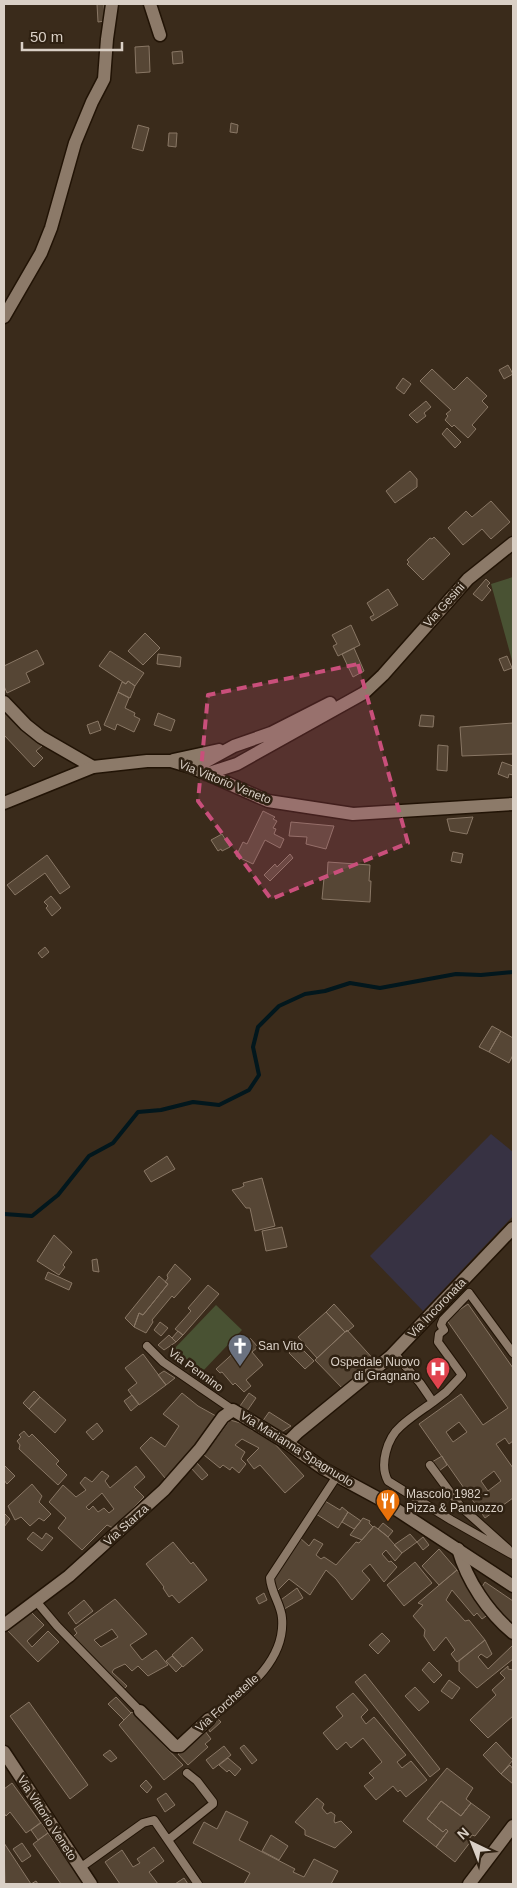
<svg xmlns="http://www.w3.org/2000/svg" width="517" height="1888" font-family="Arial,sans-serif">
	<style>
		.industrial { fill: #373243 }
		.green { fill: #495233 }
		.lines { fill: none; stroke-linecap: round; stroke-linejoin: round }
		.stream { stroke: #02171d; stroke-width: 4 }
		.building { fill: #564635; stroke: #897765; fill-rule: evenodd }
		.lane-casing { stroke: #211305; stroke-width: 10 }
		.street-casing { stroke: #211305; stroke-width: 15 }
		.secondary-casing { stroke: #211305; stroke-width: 15 }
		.lane { stroke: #8c7a69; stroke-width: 8 }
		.street { stroke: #8c7a69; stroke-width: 12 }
		.secondary { stroke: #8c7a69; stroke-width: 12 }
		.marked { fill: #c94f7b; fill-opacity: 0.2; stroke: #c94f7b; stroke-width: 4; stroke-dasharray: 10 6; stroke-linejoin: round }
		.labels { text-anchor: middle; stroke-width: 5; stroke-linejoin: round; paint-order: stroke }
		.street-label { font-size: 12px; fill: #dad0c6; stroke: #2f2112 }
		.poi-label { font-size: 12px; fill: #dad0c6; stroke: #2f2112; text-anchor: start }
	</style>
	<rect width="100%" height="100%" fill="#3a2b1b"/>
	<path class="industrial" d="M491 1134 513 1152V1216L423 1311 370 1256Z"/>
	<path class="green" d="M513 577V664L491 584Z
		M216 1305 242 1330 201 1373 175 1348Z"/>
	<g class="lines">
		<path class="stream" d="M4 1214 32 1216 58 1195 89 1156 113 1143 138 1112 161 1110 193 1102 219 1105 249 1090 259 1075 253 1047 258 1027 279 1006 305 994 325 991 350 983 380 988 456 974 481 975 513 972"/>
	</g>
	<path class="building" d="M97 4H104L105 21 98 22Z
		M149 46 150 72 136 73 135 47Z
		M182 51 183 63 173 64 172 52Z
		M231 123 238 125 237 133 230 132Z
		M138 125 149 128 143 151 132 148Z
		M169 133H177L176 147 168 146Z
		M508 365 513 374 504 379 499 370Z
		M432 369 454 390 467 377 487 396 482 401 488 407 472 425 476 429 468 438 454 425 452 427 445 420 448 416 446 414 451 410 420 381Z
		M403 378 411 384 404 394 396 388Z
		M426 401 431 407 424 413 426 416 417 423 409 415Z
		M447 428 461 442 455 448 442 434Z
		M410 471 417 479V487L395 503 386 491Z
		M491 501 510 522 491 539 482 529 463 545 448 528 466 511 472 517Z
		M434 537 450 554 423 580 407 564 409 562 407 560 430 538 432 539Z
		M486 579 490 583 487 586 491 590 482 601 473 594Z
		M388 589 398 605 372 621 370 617 374 615 367 603Z
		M351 625 360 645 338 656 333 646 337 644 332 635Z
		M145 633 160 648 143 665 128 651Z
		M354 648 364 671 353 677 342 654Z
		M37 650 44 664 26 673 30 682 7 693 4 686V666Z
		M110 651 144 673 135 686 128 681 126 684 99 666Z
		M158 654 181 657 180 667 157 664Z
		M507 656 512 668 504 671 499 659Z
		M128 681 135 686 130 698 118 692 122 682 126 684Z
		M118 692 129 698 125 708 135 713 134 716 140 719 134 732 117 724 115 730 104 725Z
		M4 707 42 746 36 751 43 758 34 767 4 735Z
		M158 713 175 720 171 731 154 725Z
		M421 715 434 716 433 727 419 726Z
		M98 721 101 730 90 734 87 725Z
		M513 723V754L462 756 460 727Z
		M438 745 448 746 447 771 437 770Z
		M502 762 513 766V775L509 774 508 778 498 774Z
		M263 811 275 817 273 819 277 821 273 828 276 829 274 834 284 839 280 848 265 840 253 864 236 856 243 842 247 844Z
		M473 817 467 834 450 831 447 819Z
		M291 822 334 826 326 849 306 844 307 837 289 836Z
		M222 834 230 847 222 851 221 849 218 851 211 840Z
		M453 852 463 854 461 863 451 861Z
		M290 854 293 858 270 881 264 875 275 864 277 867Z
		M47 855 70 887 60 894 45 873 15 895 7 885Z
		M328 862 370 865 369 881H371L370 902 322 899 324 878H327Z
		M51 896 61 908 52 916 46 908 48 906 44 902Z
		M45 947 49 952 42 958 38 953Z
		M492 1026 501 1031 489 1052 479 1047Z
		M501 1031 513 1038V1055L509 1063 489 1052Z
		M167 1156 175 1169 151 1182 144 1171Z
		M262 1178 275 1226 255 1231 250 1208H246L232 1190 240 1188 244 1186 243 1183Z
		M282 1227 287 1247 266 1251 262 1231Z
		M54 1235 72 1252 63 1265 65 1267 59 1275 37 1261Z
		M97 1259 99 1272 93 1271 92 1260Z
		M175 1264 191 1279 174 1298 172 1296 152 1320 153 1322 146 1333 134 1327 139 1313 143 1315 168 1284 165 1282 168 1278 167 1275Z
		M48 1272 72 1283 69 1290 45 1279Z
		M159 1276 168 1284 143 1315 139 1313 134 1327 125 1318Z
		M208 1285 219 1294 183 1335 175 1329 191 1311 188 1308Z
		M334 1304 354 1326 348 1331 345 1332 326 1312Z
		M468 1304 513 1368V1441L509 1444 505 1438 496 1444 513 1468V1498L485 1518 419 1424 461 1394 483 1425 508 1408 446 1319ZM459 1422 467 1432 453 1442 446 1432ZM494 1471 501 1481 488 1491 481 1481Z
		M326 1312 345 1332 317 1358 298 1337Z
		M160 1322 168 1328 161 1336 154 1330Z
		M347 1330 376 1362 344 1390 315 1360Z
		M178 1331 183 1335 176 1342 172 1338Z
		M169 1335 176 1342 164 1350 158 1345Z
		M250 1338 258 1347 252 1352 263 1365 246 1380 251 1386 244 1392 235 1383 233 1385 222 1372 220 1373 216 1369Z
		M297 1344 314 1361 305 1369 289 1353Z
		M143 1354 166 1385 139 1405 128 1390 137 1383 125 1368Z
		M164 1371 175 1378 166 1385 158 1375Z
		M34 1391 40 1397 29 1409 23 1403Z
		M182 1393 198 1406 216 1416 203 1436 179 1465 165 1478 140 1448 151 1437 165 1447 179 1426 163 1414Z
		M249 1393 256 1398 247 1411 240 1406Z
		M132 1395 139 1404 131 1411 124 1401Z
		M40 1397 66 1420 55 1433 29 1409Z
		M269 1412 291 1426 280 1433 262 1422Z
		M230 1420 244 1424 253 1431 257 1428 274 1443 304 1476 285 1493 260 1465 254 1469 247 1460 259 1448 242 1439 235 1445 245 1452 241 1459 246 1464 239 1473 232 1467 230 1470 223 1465 220 1468 204 1455Z
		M97 1423 103 1431 93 1440 86 1432Z
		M24 1431 29 1437 32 1434 59 1461 56 1464 67 1475 58 1485 19 1449 20 1445 17 1441 21 1437 19 1435Z
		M442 1456 447 1465 439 1471 432 1462Z
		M197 1463 208 1475 202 1480 191 1468Z
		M4 1465 15 1476 7 1484 4 1480Z
		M136 1466 145 1477 134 1487 144 1497 113 1528 107 1525 82 1550 58 1528 66 1518 49 1502 63 1485 76 1497 86 1490 80 1483 85 1477 92 1482 102 1471 109 1476 105 1481 110 1488ZM102 1493 114 1509 109 1513 104 1508 98 1512 93 1506 89 1510 86 1507Z
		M32 1484 42 1496 39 1502 51 1514 44 1521 39 1518 30 1526 21 1517 15 1520 8 1506Z
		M325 1501 340 1510 342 1507 348 1512 338 1528 316 1514Z
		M348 1512 361 1521 354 1529 342 1522Z
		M4 1513 10 1519 4 1527Z
		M363 1518 370 1521 369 1523 373 1527 362 1540 350 1535Z
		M383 1523 393 1531 388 1537 378 1529Z
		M374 1526 386 1535 402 1553 395 1561 386 1550 382 1554 389 1562 391 1561 397 1567 384 1582 370 1564 362 1571 370 1580 352 1600 336 1579 326 1570 310 1595 289 1579 274 1594 269 1584 300 1538 309 1546 314 1539 323 1544 316 1555 321 1559 324 1557 336 1565 356 1542 359 1543Z
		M33 1532 42 1539 46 1533 53 1538 42 1551 27 1539Z
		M410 1534 417 1542 402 1553 394 1545Z
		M423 1537 429 1545 423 1550 417 1542Z
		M173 1542 191 1564 193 1562 207 1580 179 1603 172 1595 169 1597 163 1588 164 1587 146 1564Z
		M439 1549 457 1570 439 1585 422 1566Z
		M415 1562 432 1583 404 1606 387 1585Z
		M457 1570 489 1614 482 1619 477 1613 474 1616 452 1590 446 1600 465 1621 469 1620 485 1640 457 1662 451 1654 455 1650 446 1637 434 1651 424 1636 425 1630 413 1616 423 1605 418 1603Z
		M485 1582 513 1601V1622L510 1627 480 1590Z
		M297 1588 303 1598 281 1611 278 1602Z
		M264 1593 267 1600 259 1604 256 1598Z
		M115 1599 147 1634 130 1645 142 1660 156 1650 168 1665 148 1676 138 1666 132 1671 125 1664 114 1669 112 1672 127 1686 119 1694 71 1639 77 1633 74 1629ZM112 1629 118 1637 101 1647 94 1640Z
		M84 1600 93 1611 76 1624 68 1613Z
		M29 1610 44 1625 27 1641 32 1647 48 1631 59 1642 38 1662 6 1629Z
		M382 1633 390 1641 378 1654 369 1645Z
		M192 1637 203 1650 183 1667 172 1655Z
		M485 1640 492 1654 487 1658 481 1654 478 1657 488 1669 513 1645V1659L477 1688 459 1671V1661Z
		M172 1656 182 1666 176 1672 166 1661Z
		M429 1662 442 1675 434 1683 422 1670Z
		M508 1666V1669L513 1670V1716L488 1738 470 1720 496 1695 492 1690 505 1678 500 1673Z
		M365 1674 440 1769 430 1777 355 1682Z
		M449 1680 460 1688 452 1699 441 1691Z
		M415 1687 429 1702 419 1711 405 1696Z
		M353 1693 368 1710 361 1717 366 1724 374 1717 406 1755 397 1762 402 1768 411 1761 427 1780 406 1797 400 1790 398 1792 393 1786 376 1800 364 1786 374 1778 369 1773 382 1762 363 1738 351 1748 346 1742 337 1750 323 1733 343 1716 336 1707Z
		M116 1697 131 1713 124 1720 108 1704Z
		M29 1702 88 1785 70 1799 10 1716Z
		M132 1712 183 1765 164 1780 119 1725Z
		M216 1717 221 1722 210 1732 207 1726Z
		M205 1731 211 1739 205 1744 208 1747 188 1765 178 1754Z
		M496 1742 513 1760 501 1774 483 1755Z
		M244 1745 257 1760 252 1764 240 1748Z
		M224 1746 231 1755 213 1769 206 1760Z
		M110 1750 117 1758 111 1762 103 1755Z
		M228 1758 241 1769 235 1776 229 1770 227 1772 219 1765Z
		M510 1765 513 1769V1784L501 1774Z
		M447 1768 473 1788 466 1799 471 1803 461 1816 441 1801 427 1819 443 1832 446 1829 448 1831 436 1847 403 1821Z
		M146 1780 152 1787 147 1793 140 1786Z
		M12 1783 41 1823 26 1833 10 1812 6 1816 4 1813V1789Z
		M166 1793 175 1805 165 1812 157 1799Z
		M317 1798 324 1804 322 1808 327 1814 331 1812 335 1815 334 1821 335 1823 341 1821 352 1832 335 1848 305 1835V1830L295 1822Z
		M441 1801 461 1816 471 1803 490 1817 475 1836 472 1835 469 1839 471 1841 455 1862 436 1847 448 1831 446 1829 443 1832 427 1819Z
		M226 1811 248 1822 239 1840 295 1869 293 1872 304 1877 314 1859 338 1871 331 1884H244L250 1873 193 1843 204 1822 217 1829Z
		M41 1822 48 1833 38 1840 31 1830Z
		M48 1833 84 1884H61L33 1844Z
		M271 1835 288 1846 279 1860 262 1851Z
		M4 1843 31 1884 36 1881 38 1884H5Z
		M22 1843 31 1856 22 1862 13 1849Z
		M154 1847 164 1861 149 1872 158 1884H120L105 1862 122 1850 133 1867 140 1863 137 1859Z
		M184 1878 188 1884H175Z"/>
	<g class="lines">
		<defs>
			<path id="lane" d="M147 1346 163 1362 233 1410
				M394 1353 420 1383 433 1402C422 1410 411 1417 401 1426 387 1438 379 1465 388 1481L451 1520 513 1555
				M433 1402 446 1392 462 1375 438 1342 439 1334 444 1330 441 1325 443 1320 469 1293 513 1353
				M430 1465 461 1507 508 1549
				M36 1601 57 1626 140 1711
				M209 1719C240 1694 286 1664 282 1618 281 1604 271 1593 270 1578L337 1476
				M168 1840 213 1804V1802L197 1781 187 1773
				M80 1868 143 1823 154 1820 198 1884"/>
			<path id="street" d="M150 4 160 35
				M4 317 41 253 51 228 75 143 92 102 104 79 107 39 112 4
				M4 702 26 725 41 737 93 767
				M287 1443 298 1432 391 1356 513 1228
				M458 1549C467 1581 488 1612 513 1633
				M140 1711 175 1746H180L209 1719
				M469 1884 513 1826"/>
			<path id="secondary" d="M173 760 219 750
				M194 768 234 746 271 733 330 703
				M206 774 237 764 364 693 383 675 468 579 513 543
				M4 803 93 767 147 761H171L191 767 268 801 353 814 513 804
				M4 1625 69 1576 164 1490 200 1449 223 1417 233 1410 287 1443 324 1469 385 1502 513 1586
				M4 1752 91 1884"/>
		</defs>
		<use href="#lane" class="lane-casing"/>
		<use href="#street" class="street-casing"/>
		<use href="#secondary" class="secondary-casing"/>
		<use href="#lane" class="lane"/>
		<use href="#street" class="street"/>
		<use href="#secondary" class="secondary"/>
	</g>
	<path class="marked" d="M358 664 408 843 271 899 198 801 208 695Z"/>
	<defs>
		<symbol id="church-pin" viewBox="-11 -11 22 30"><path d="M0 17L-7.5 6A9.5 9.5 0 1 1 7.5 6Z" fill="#6b7280" stroke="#2f2112"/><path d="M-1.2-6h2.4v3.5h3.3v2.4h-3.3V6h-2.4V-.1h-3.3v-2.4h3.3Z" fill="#fff"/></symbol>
		<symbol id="hospital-pin" viewBox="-11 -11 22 30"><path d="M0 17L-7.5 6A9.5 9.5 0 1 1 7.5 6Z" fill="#e0444e" stroke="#2f2112"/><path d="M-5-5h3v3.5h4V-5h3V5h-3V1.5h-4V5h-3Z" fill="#fff"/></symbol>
		<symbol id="restaurant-pin" viewBox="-11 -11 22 30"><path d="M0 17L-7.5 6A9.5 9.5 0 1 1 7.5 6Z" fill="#e8710a" stroke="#2f2112"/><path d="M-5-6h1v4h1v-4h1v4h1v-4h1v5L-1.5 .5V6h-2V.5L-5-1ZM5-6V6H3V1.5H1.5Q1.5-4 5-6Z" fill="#fff"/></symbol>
	</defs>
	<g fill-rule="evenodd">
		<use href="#church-pin" x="226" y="1332" width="28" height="38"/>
		<use href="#hospital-pin" x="424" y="1355" width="28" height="38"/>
		<use href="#restaurant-pin" x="374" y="1487" width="28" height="38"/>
	</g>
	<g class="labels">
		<g class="street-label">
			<text transform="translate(444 605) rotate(-48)" y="4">Via Gesini</text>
			<text transform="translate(225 782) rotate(22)" y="4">Via Vittorio Veneto</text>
			<text transform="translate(437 1308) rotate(-46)" y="4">Via Incoronata</text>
			<text transform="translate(196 1370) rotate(36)" y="4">Via Pennino</text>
			<text transform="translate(297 1449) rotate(32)" y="4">Via Marianna Spagnuolo</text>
			<text transform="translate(126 1525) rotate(-42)" y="4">Via Starza</text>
			<text transform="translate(227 1703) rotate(-42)" y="4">Via Forchetelle</text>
			<text transform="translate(47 1818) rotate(57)" y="4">Via Vittorio Veneto</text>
		</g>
		<g class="poi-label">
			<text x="258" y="1350">San Vito</text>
			<text x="420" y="1366" text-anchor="end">Ospedale Nuovo<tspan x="420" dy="14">di Gragnano</tspan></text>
			<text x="406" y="1498">Mascolo 1982 -<tspan x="406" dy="14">Pizza &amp; Panuozzo</tspan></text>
		</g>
	</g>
	<rect width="517" height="1888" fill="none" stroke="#dad0c6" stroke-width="10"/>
	<g transform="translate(472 1843) rotate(317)" stroke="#2f2112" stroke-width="4" paint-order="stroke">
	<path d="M0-4L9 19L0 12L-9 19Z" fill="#dad0c6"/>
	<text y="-8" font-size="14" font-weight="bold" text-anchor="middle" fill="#dad0c6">N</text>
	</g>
	<path d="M22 42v8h100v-8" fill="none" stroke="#dad0c6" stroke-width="2.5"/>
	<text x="30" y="42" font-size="15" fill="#dad0c6" stroke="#2f2112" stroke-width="4" paint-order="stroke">50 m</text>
</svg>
